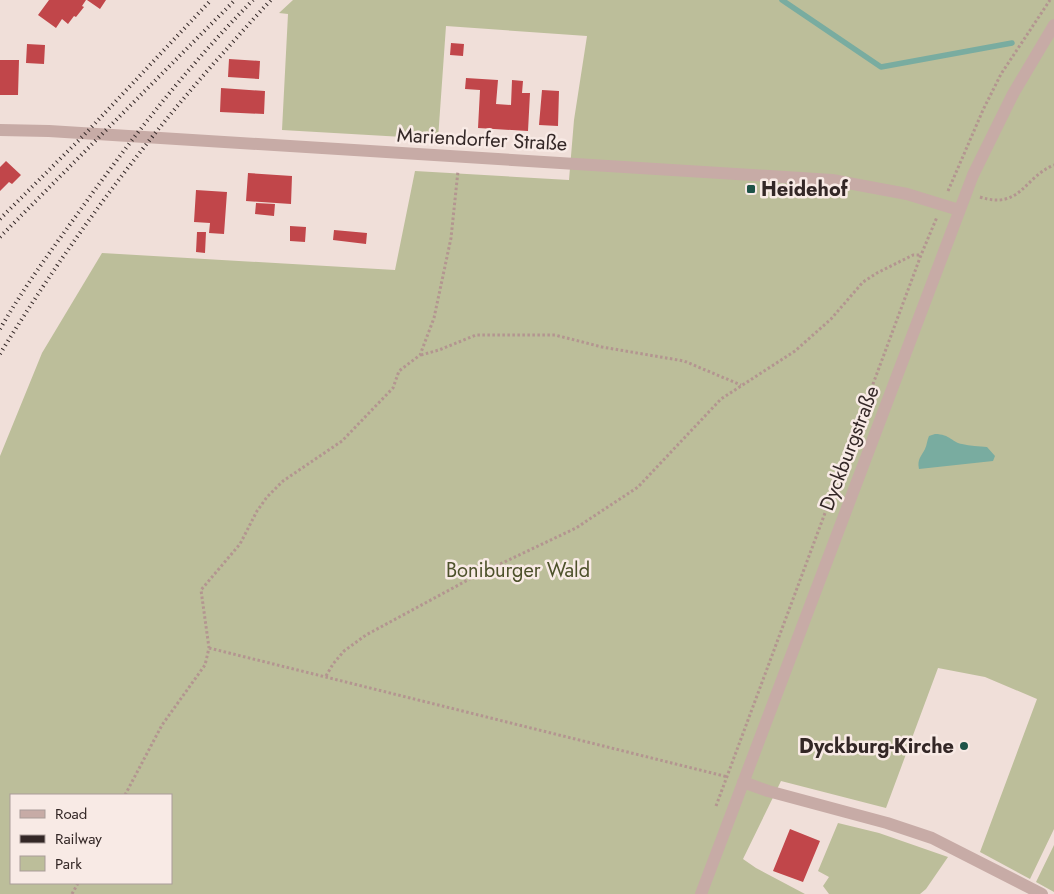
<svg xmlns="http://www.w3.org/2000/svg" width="1054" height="894" font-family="Jost,sans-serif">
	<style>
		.green { fill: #bcbe9a; fill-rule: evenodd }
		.water { fill: #79aca0 }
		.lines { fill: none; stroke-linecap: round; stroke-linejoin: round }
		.stream { stroke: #79aca0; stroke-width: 5.5 }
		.building { fill: #c1464a }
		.path { stroke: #b39590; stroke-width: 3; stroke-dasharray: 2.5 2.5; stroke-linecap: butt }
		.minor { stroke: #c7aba6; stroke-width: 12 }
		.rail { stroke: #332726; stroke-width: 4; stroke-dasharray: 1 4; stroke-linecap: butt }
		.poi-dot { fill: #1e5348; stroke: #f8eae5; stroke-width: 2 }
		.labels { text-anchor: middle; stroke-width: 5; stroke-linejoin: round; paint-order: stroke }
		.street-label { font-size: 20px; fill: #332726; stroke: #f8eae5 }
		.poi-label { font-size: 20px; font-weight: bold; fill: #332726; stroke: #f8eae5; text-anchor: start }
		.park-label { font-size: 20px; fill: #4d512b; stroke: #f8eae5 }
	</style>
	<rect width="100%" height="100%" fill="#f0dfd9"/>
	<path class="green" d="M293 0H1054V829L1030 879 980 852 1037 699 985 677 938 668 886 808 781 781 743 859 756 868 805 894H0V456L42 353 102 253 395 270 415 171 569 180 574 120 587 36 446 26 438 139 282 130 288 14 279 13ZM11 795H171V883H11Z
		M838 823 879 833 948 857 926 889 920 894H829L823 886 829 877 818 871Z
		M1054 845V892L1036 882Z"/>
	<path class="water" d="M935 434C950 434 953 443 962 444 970 446 979 446 987 447L995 456 993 461 919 469C917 459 921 457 925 449 927 445 927 440 929 436Z"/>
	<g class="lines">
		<path class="stream" d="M782 0 881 67 1012 43"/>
	</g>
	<path class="building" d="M49 0H86L82 6 84 7 76 17 74 16 68 24 62 19 56 28 38 15Z
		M87 0H106L100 9Z
		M451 43 464 44 463 56 450 55Z
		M27 44 45 45 44 64 26 63Z
		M229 59 260 61 259 79 228 77Z
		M0 60H19L18 95H0Z
		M466 78 498 80 496 104 511 105 512 80 523 81 522 93H530L528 131 478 128 480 90 465 89Z
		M221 88 265 91 264 114 220 112Z
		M542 90 559 91 558 126 539 125Z
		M6 161 21 175 12 184 9 182 0 191V167Z
		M248 173 292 176 291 204 246 201Z
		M196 190 227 192 224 234 209 233 210 223 194 222Z
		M256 203 275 204 274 216 255 214Z
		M290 226 306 227 305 242 290 241Z
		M334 230 367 233 366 244 333 240Z
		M197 232H206L205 253 196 252Z
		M790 829 820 841 803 882 773 871Z"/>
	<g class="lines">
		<path class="path" d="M948 191 983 110 1001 74 1050 0
			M980 197C1021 210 1024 177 1054 165
			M421 355 439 350 476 335H555L602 347 684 361 741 385
			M209 648 728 777
			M326 676 333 664 344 651 366 635 477 575 576 528 638 487 721 399 795 351 831 319 863 282 877 273 913 255H921
			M125 795 162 725 205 665 209 648 201 590 240 544 257 511 267 497 283 481 342 441 393 388 399 371 420 355 434 318 451 238 458 171
			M716 806 921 255 937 217
			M72 894 78 883"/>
		<path class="minor" d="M0 130 49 131 832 180 907 194 959 210
			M743 782 768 791 887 823 932 838 1042 894
			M701 894 973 175 1013 94 1054 25"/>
		<path class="rail" d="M0 219 85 134 211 0
			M0 237 235 0
			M0 329C24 287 53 248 81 209 134 135 189 65 253 0
			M0 354C63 251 135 153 215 62 234 41 252 20 271 0"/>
	</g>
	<g class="poi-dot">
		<rect x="746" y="184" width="10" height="10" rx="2.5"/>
		<circle cx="964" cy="746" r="5"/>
	</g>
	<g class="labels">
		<g class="street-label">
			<text transform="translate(482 139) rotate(3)" y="7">Mariendorfer Straße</text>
			<text transform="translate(849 448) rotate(-69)" y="7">Dyckburgstraße</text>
		</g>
		<g class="poi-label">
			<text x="761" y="196">Heidehof</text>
			<text x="954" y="753" text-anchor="end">Dyckburg-Kirche</text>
		</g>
		<g class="park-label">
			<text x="518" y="577">Boniburger Wald</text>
		</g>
	</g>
	<rect x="10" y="794" width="162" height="90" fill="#f8eae5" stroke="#a99c99"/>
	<rect x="20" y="810" width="25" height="8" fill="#c7aba6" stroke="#a99c99"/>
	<text x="55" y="819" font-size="15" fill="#332726">Road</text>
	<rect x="20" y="835" width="25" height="8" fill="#332726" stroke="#a99c99"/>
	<text x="55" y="844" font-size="15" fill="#332726">Railway</text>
	<rect x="20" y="856" width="25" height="15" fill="#bcbe9a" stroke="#a99c99"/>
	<text x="55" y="869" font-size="15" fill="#332726">Park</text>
</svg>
